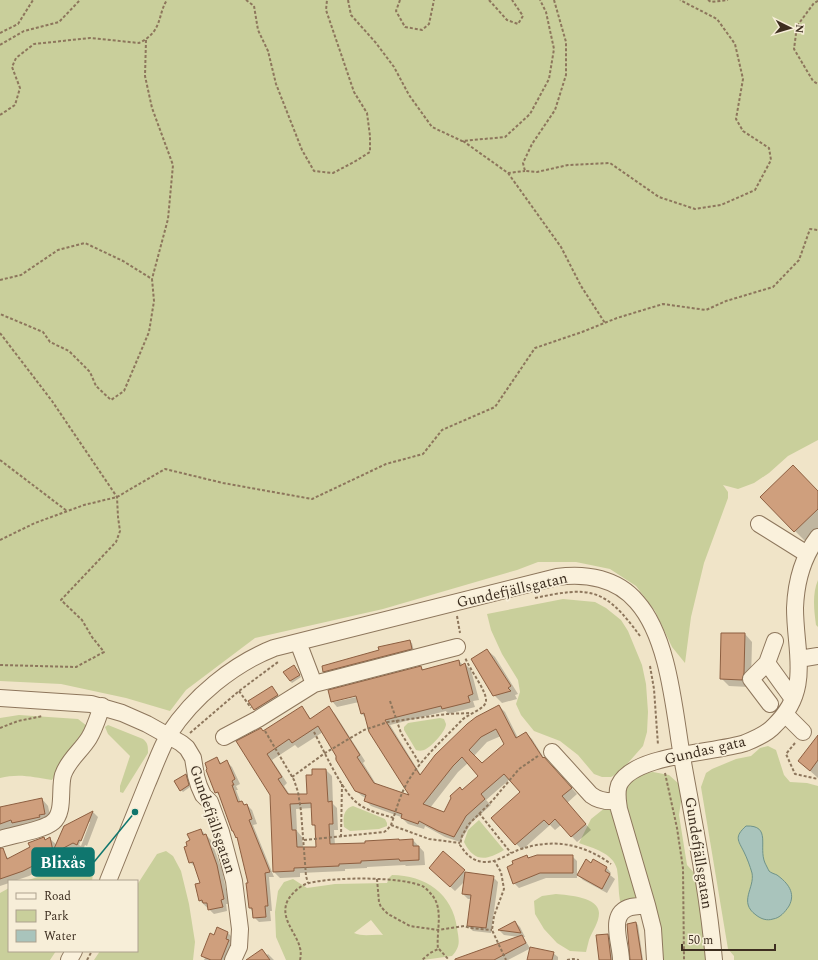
<svg xmlns="http://www.w3.org/2000/svg" width="818" height="960" font-family="Spectral,serif">
	<style>
		.green { fill: #c9cf9b; fill-rule: evenodd }
		.water { fill: #a9c4bc; stroke: #6f938a }
		.shadow { fill: #0003; fill-rule: evenodd }
		.building { fill: #cf9f7d; stroke: #8d5f41; fill-rule: evenodd }
		.lines { fill: none; stroke-linecap: round; stroke-linejoin: round }
		.minor-casing { stroke: #8d765c; stroke-width: 18 }
		.path { stroke: #8d765c; stroke-width: 2; stroke-dasharray: 3 2; stroke-linecap: butt }
		.minor { stroke: #faf1dc; stroke-width: 16 }
		.labels { text-anchor: middle; stroke-width: 3.5; stroke-linejoin: round; paint-order: stroke }
		.street-label { font-size: 15px; fill: #3d2e20; stroke: #f7eed8 }
		.leader { fill: none; stroke: #0f766e; stroke-width: 1.5 }
		.callout-dot { fill: #0f766e; stroke: #f7eed8; stroke-width: 1.5 }
		.callout { fill: #0f766e; stroke: #0f766e; stroke-width: 1.5 }
		.callout-label { font-size: 16px; text-anchor: middle; font-weight: bold; fill: #fff }
	</style>
	<rect width="100%" height="100%" fill="#f0e4c8"/>
	<path class="green" d="M0 0H818V440L788 456 769 473 754 483 738 489 723 485 728 492V498L704 563 691 617 685 663 672 647 655 611 636 586 610 569 576 562H538L517 570 383 609 255 638 186 690 170 711 126 698 61 684 0 681Z
		M818 580V627L816 625C814 610 812 594 818 580Z
		M563 599 595 602 606 608 621 620 628 631 642 665 646 684 648 712 647 732 643 746 620 772 611 777H602L594 774 578 755 560 741 534 731 521 715 516 704 520 692 518 680 502 654 491 630 487 614Z
		M19 715 78 719 87 726 84 733 73 747 68 751 52 780C33 777 19 773 0 778V718Z
		M440 718 444 719 446 724C446 731 432 746 426 749 423 751 419 751 416 750L404 730V727L408 723Z
		M108 725 143 739C148 743 148 746 148 753L123 793 120 792V786L130 756 108 734 105 727Z
		M768 746 776 750 784 775 790 782 807 783 818 786V960H734V956L728 949 701 787 706 773 712 769 736 759 751 756 760 748Z
		M653 772 669 775 679 784 682 795 679 815 687 865 696 875 708 960H661L625 801C625 782 634 774 653 772Z
		M353 806 385 819 387 823V826L379 829 350 831 344 827C343 818 343 809 353 806Z
		M606 807 610 808 614 812 637 890 635 899 625 905 620 901C618 891 619 880 617 869 613 853 593 848 579 843L591 819Z
		M479 820 504 850C486 861 474 862 464 842L468 830Z
		M166 851 173 856 181 871 189 904 195 942 193 960H94L100 951H137V885L157 854Z
		M75 860 86 862 94 867 92 881H25L41 876Z
		M392 875C425 875 453 894 457 928 459 941 461 946 452 956L423 960H286L276 937 275 912 278 891 284 882 293 879 307 888 335 884 387 883 389 878ZM371 920 383 935C373 934 363 937 354 933Z
		M9 888V951H56L50 960H0V893Z
		M556 894C568 895 599 897 599 913 599 923 592 931 589 940 588 944 587 948 586 952L570 951 557 943 544 929 535 914 534 901 542 896Z"/>
	<path class="water" d="M746 826C772 825 758 847 765 863 766 865 768 869 769 871 771 873 775 874 777 875 788 883 796 893 789 906 785 912 780 918 773 919 767 921 761 919 756 915 738 902 755 888 752 873 750 866 747 858 744 852 738 840 734 837 746 826Z"/>
	<path class="shadow" d="M818 492V529L805 541 761 497Z
		M745 634 752 642 751 681 749 687 729 686 721 678Z
		M409 641 412 643 414 651 326 674 324 671Z
		M487 650 495 657 518 694 515 695 517 699 502 703 494 695Z
		M459 661 463 665 465 664 471 670 479 700 473 701 475 707 448 714 446 711 390 725 421 775 436 756 468 724 477 718 499 706 505 712 518 738 526 733 532 739 544 758 577 794 567 803 591 830 577 842 561 825 555 830 550 825 522 850 493 818 522 793 510 779 486 800 491 805 472 822 460 842 445 837 425 826 424 829 408 824 401 817 371 806 365 800 366 798 362 796 355 790 335 758 338 756 323 732 298 748 295 745 272 760 287 783 284 786 290 795H308L307 776H313V770H326L332 776 333 804 337 808 338 830H334L335 845 366 843V842L398 840 400 841 413 840 424 852 425 865 406 866 405 865 367 867V868L345 869V871L300 873V877L280 878 274 872 271 794 237 742 261 729 264 732 302 707 311 719 329 708 335 714 365 761 363 763 376 784 412 797 370 731 366 718 362 714 359 702 337 707 332 701 329 691 421 667 424 670ZM361 694V696L334 702V700ZM501 736 505 745 482 764 474 756 487 742ZM468 763 479 776 463 791 460 788 451 796 452 798 444 813 430 808 458 772ZM312 808 313 825 316 827 317 848H303L302 837 297 831 296 809Z
		M296 668 301 677 292 683 290 681Z
		M272 687 279 698 257 712 250 701Z
		M818 737V778L799 761Z
		M217 759 222 764 227 762 232 767 240 784 236 786 238 790H236L241 803 245 806 247 805 252 810 257 824 253 825 274 877H269L272 911H270L271 921 259 922 254 917 253 912 250 908 249 884 239 839 233 831 220 796 216 792Z
		M186 775 188 777 190 787 183 792 181 790Z
		M42 799 48 806 51 820 0 835V809Z
		M93 812 98 817 87 846 85 845 83 850 79 848 59 859V861L29 876 14 881H9V883L0 886V857L5 855 9 859 32 848 43 838 46 841 50 839 57 845 65 827ZM88 822H90L81 846 79 845Z
		M201 830 211 840 222 870 229 904H226L227 911 214 914 199 900 201 884 195 867 190 862 189 846 191 841Z
		M444 853 466 873 493 877 498 882 491 933 473 931 468 926 471 899H468L463 894 465 881 455 891 435 873Z
		M527 856 530 859 572 856 577 861V878H546L519 888 514 883Z
		M607 868 611 873 610 875 615 879 607 893 583 880 578 875Z
		M515 922 520 927 525 937H523L530 948 553 953 558 957V960H528L531 948 508 960H475L519 937 504 935 499 930Z
		M636 923 638 925 643 960H631Z
		M218 929 228 933 233 938 231 943 234 946 228 960H204L205 958 202 955 215 936Z
		M608 935 610 937 614 960H600Z
		M262 950 267 955 268 954 274 960H254Z"/>
	<path class="building" d="M793 465 818 491V509L794 532 760 497Z
		M721 633H745L744 673 742 680 720 679Z
		M410 640 412 649 323 672 322 666 379 650 378 647Z
		M487 649 511 686 508 688 511 691 493 696 471 659Z
		M459 660 460 666 465 663 473 694 468 696 470 702 442 709 441 706 385 720 420 775 435 755 467 724 476 717 499 705 516 738 526 732 543 758 544 757 572 788 562 796 586 824 571 837 555 819 549 825 544 820 515 845 491 818 520 792 504 774 481 794 485 799 466 816 454 837 438 831 419 821 418 824 401 818 402 814 364 801 366 795 355 791 336 760V756L318 726 292 743 289 739 267 754 282 777 278 779 288 794H307L306 775H312V769H326L328 802 332 801 333 824H329L330 844 365 843V841L399 839V840L413 839V846H419V860L400 861 399 859 361 861V863L339 864V866L294 868V871L273 872 270 795 236 741 261 728 263 731 302 706 310 719 329 706 360 755 357 757 374 783 409 795 369 732 364 713 361 714 356 696 331 702 328 690 421 666 422 670ZM496 729 504 744 482 763 469 750 481 737ZM462 757 478 776 462 790 460 787 450 796 451 798 444 812 423 804 453 766ZM311 803 312 825H315L316 847H297L296 830H292L290 804Z
		M294 665 300 675 290 681 283 672Z
		M272 686 278 695 254 710 248 701Z
		M818 735V760L810 771 798 761Z
		M217 757 220 764 227 760 235 779 232 781 234 785H232L238 802 242 801 244 805 247 804 252 819 249 820 270 872 265 873 268 906H265L266 917 253 918 252 908H249L246 883H248L237 837 236 838 233 831H232L218 792 215 793 206 770 207 769 205 763Z
		M186 774 189 785 180 791 174 781Z
		M42 798 45 814 39 815 40 817 12 823 11 820 0 824V807Z
		M93 811 81 841 79 840 77 845 73 843 54 853V855L23 871 0 879V848H3L7 859 30 847 28 843 44 837 45 840 50 837 53 851 64 826Z
		M201 829 203 835 206 834 217 865 224 899 221 900 223 907 208 910 207 903H203L202 900 199 901 195 884 200 883 193 862 189 863 184 847 187 846 186 842 190 840 187 834Z
		M443 851 465 870 450 887 429 868Z
		M527 855 528 858 537 855H573V873H540L513 884 507 867 513 864 512 861Z
		M586 859 591 863 593 859 607 867 605 871 610 874 602 889 577 875Z
		M465 872 494 876 486 928 467 926 471 895 462 894Z
		M515 921 521 933 498 930Z
		M636 922 642 960H630L627 924Z
		M217 927 228 932 226 939 229 940 221 960H211L201 956 210 933 214 935Z
		M608 934 611 960H599L596 935Z
		M522 935 526 943 494 960H455V959Z
		M530 947 554 952 552 960H527Z
		M262 949 270 960H246Z"/>
	<g class="lines">
		<defs>
			<path id="minor" d="M759 524 807 554
				M298 642 314 684
				M799 659 818 656
				M767 663 793 699
				M0 698 91 704 122 713 147 724 181 743 187 748 193 758 196 776 199 786 203 795 210 802 221 832 234 881 240 929 239 947 233 960
				M770 704 751 679 767 663 775 641
				M785 714 803 732
				M224 737 258 719 314 684 457 647
				M552 752 591 795C599 801 608 802 618 801
				M0 839C13 835 44 830 53 822 65 812 59 789 63 775 68 760 81 751 89 738 95 728 98 717 102 706
				M108 881C121 849 134 816 147 784 154 768 160 750 169 734 193 697 233 664 274 648L557 577C586 573 617 578 637 602 669 638 674 710 682 757 694 824 708 892 714 960
				M69 960 74 951
				M621 960C621 943 607 913 631 907 637 906 642 906 647 905
				M655 960 653 929 647 905 619 809C618 801 616 793 619 785 633 754 715 753 745 743 755 739 767 734 774 726 812 690 795 653 795 608 796 582 802 558 818 537"/>
		</defs>
		<use href="#minor" class="minor-casing"/>
		<path class="path" d="M246 0 254 6 258 30 268 51 276 84 302 150 314 171 333 173 354 162 370 152V136L367 113 354 92 326 10 327 0
			M348 0 351 15 376 43 394 67 409 95 432 127 462 141 505 137 530 114 549 79 554 49 546 12 540 0
			M400 0 396 11 405 27 422 30 429 24 434 0
			M489 0 507 20 518 24 523 16 512 0
			M554 0 566 42V75L555 110 532 144 523 163 525 171 537 172 568 165 610 163 659 197 695 209 721 205 755 190 771 160 769 148 743 131 736 119 743 79 735 44 717 19 680 0
			M708 0 711 2 728 0
			M818 1 814 3 797 26 794 49 813 81 818 84
			M0 33 18 24 33 0
			M146 40 145 76 152 108 173 165 168 219 152 279
			M0 45 24 31 59 22 80 0
			M0 115 15 105 20 88 12 67 16 58 34 44 90 38 139 43C146 40 153 34 156 28 161 19 161 9 167 0
			M463 141 508 173 525 171
			M508 173 561 247 581 286 605 323
			M0 280 21 275 58 250 85 243 123 261 152 279 154 301 149 332 124 391 111 400 96 386 90 372 69 351 50 342 43 332 0 314
			M0 333 52 401 117 497 118 517 120 531 116 542 61 600 82 620 92 637 104 652 76 667 0 665
			M0 460 67 511
			M0 540 35 523 84 505 117 497 165 469 223 483 312 499 386 464 423 454 442 430 495 407 535 348 582 332 617 318 663 304 706 310 726 301 773 287 799 260 810 229 818 230
			M535 598C591 586 605 588 640 636
			M457 616 460 633
			M650 666 654 689 658 745
			M239 691 251 708
			M390 701 401 733 420 764
			M0 728 18 721 43 716
			M265 731 294 780 298 792 301 811 306 876 308 883
			M314 732C324 751 341 789 356 802 366 811 381 814 394 818
			M190 733 239 691 278 662
			M795 743 786 754 795 774 818 779
			M538 756 519 769 493 800 468 825 462 836 460 845C466 854 472 861 484 862 496 863 508 854 518 850 552 838 582 843 611 864
			M665 773 677 828 683 868 684 960
			M292 777 325 753 364 730 388 722 447 714 471 713
			M479 813 511 853
			M391 825 429 839 460 843
			M341 837 342 784
			M304 840 384 832 387 830 391 825C395 814 398 802 403 791 415 764 441 742 461 721 467 714 486 709 486 701 487 691 469 669 465 657
			M494 860 501 872 504 889 494 916 492 930 506 960
			M377 879 379 902 381 907 388 914 410 926 438 930 464 926 470 928 492 930
			M439 949 449 960
			M87 960 92 951
			M300 960C301 956 301 952 300 948 297 934 282 921 286 905 288 896 300 885 309 883 332 877 404 876 424 887 427 889 430 893 432 895 444 909 436 932 438 949L430 953 422 960
			M567 960 573 959 579 960"/>
		<use href="#minor" class="minor"/>
	</g>
	<g class="labels">
		<g class="street-label">
			<text transform="translate(512 590) rotate(-13)" y="5">Gundefjällsgatan</text>
			<text transform="translate(705 750) rotate(-13)" y="5">Gundas gata</text>
			<text transform="translate(213 819) rotate(71)" y="5">Gundefjällsgatan</text>
			<text transform="translate(699 853) rotate(81)" y="5">Gundefjällsgatan</text>
		</g>
	</g>
	<path class="leader" d="M135 812L94 862"/>
	<circle class="callout-dot" cx="135" cy="812" r="4"/>
	<rect class="callout" x="32" y="848" width="62" height="28" rx="4"/>
	<g class="callout-label">
		<text x="63" y="868">Blixås</text>
	</g>
	<rect x="8" y="880" width="130" height="72" fill="#f7eed8" stroke="#ada18e"/>
	<rect x="16" y="893" width="20" height="6" fill="#faf1dc" stroke="#ada18e"/>
	<text x="44" y="900" font-size="12" fill="#3d2e20">Road</text>
	<rect x="16" y="910" width="20" height="12" fill="#c9cf9b" stroke="#ada18e"/>
	<text x="44" y="920" font-size="12" fill="#3d2e20">Park</text>
	<rect x="16" y="930" width="20" height="12" fill="#a9c4bc" stroke="#ada18e"/>
	<text x="44" y="940" font-size="12" fill="#3d2e20">Water</text>
	<g transform="translate(790 28) rotate(95)" stroke="#f7eed8" stroke-width="3" paint-order="stroke">
	<path d="M0-3L7 15L0 10L-7 15Z" fill="#3d2e20"/>
	<text y="-6" font-size="11" font-weight="bold" text-anchor="middle" fill="#3d2e20">N</text>
	</g>
	<path d="M682 944v6h93v-6" fill="none" stroke="#3d2e20" stroke-width="2"/>
	<text x="688" y="944" font-size="12" fill="#3d2e20" stroke="#f7eed8" stroke-width="3" paint-order="stroke">50 m</text>
</svg>
